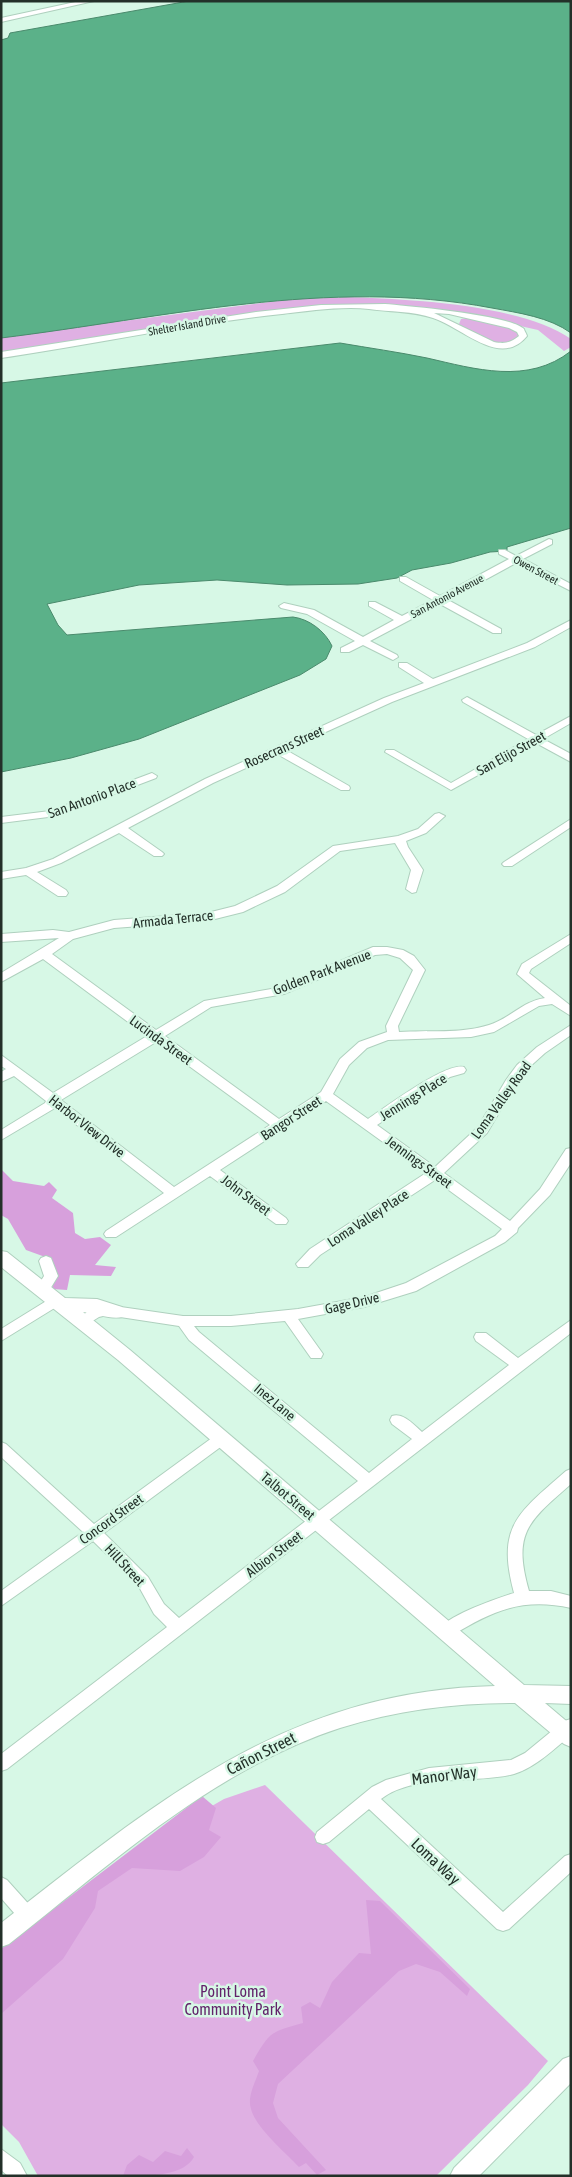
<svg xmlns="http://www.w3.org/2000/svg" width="572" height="2177" font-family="'Asap Condensed',sans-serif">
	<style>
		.green { fill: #dfb0e3 }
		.forest { fill: #d7a0dc }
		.water { fill: #5bb189; stroke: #4a8a6c }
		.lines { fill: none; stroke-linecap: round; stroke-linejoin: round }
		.minor-casing { stroke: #afd0be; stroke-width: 2 }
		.major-casing { stroke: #afd0be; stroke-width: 2 }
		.minor { fill: #fff; fill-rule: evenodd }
		.major { fill: #fff; fill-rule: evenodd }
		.labels { text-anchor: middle; stroke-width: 5; stroke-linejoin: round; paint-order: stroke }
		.far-street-label { font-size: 11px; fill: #233029; stroke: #d7f8e6 }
		.street-label { font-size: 14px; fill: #233029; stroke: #d7f8e6 }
		.near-street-label { font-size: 16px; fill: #233029; stroke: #d7f8e6 }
		.near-park-label { font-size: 16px; fill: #62226a; stroke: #d7f8e6 }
	</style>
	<rect width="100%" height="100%" fill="#d7f8e6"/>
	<path class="green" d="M346 297C407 299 521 304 571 339V347L564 351 538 330 472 315 368 304 317 307 1 354V337L285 300Z
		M468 318 515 328 520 335 519 338C494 350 480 339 459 324L461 319Z
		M265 1785 548 2061 528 2085 436 2176H38L19 2142 1 2124V1956L146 1844 224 1799Z"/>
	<path class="forest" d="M1 1169 13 1181 44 1186 49 1182 57 1190 52 1198 73 1213 75 1233 85 1239 100 1237 111 1245 95 1265 116 1267 111 1276 70 1275 67 1290 53 1289 48 1258 26 1250 8 1219 1 1215Z
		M202 1796 216 1808 209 1830 221 1837 204 1857 180 1871 132 1868 98 1891 95 1908 63 1959 1 2014V1949Z
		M366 1900 380 1901 470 1989 467 1996 440 1972 416 1964 399 1971 278 2084 273 2103 278 2118 326 2170 317 2175 306 2163 299 2167C285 2152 256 2128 251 2109 247 2097 255 2083 259 2071L253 2061C270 2031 271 2032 303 2023L301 2007 310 2002 320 2008 332 1982 359 1953 371 1954Z
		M187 2148 194 2157C183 2177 146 2176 123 2176L127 2165 139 2155 153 2162 165 2151 181 2156Z"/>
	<path class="water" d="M189 1H571V333C549 317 519 313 492 308 329 277 164 318 1 338V40L8 38 10 33Z
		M340 343C369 348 398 352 427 358 475 369 528 385 571 351V528L507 547V551L490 552 451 563 412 570 397 578 358 584 287 585 217 580 139 585 47 604 58 625 67 635 293 617C309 619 325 631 332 646L326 659 300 675 139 739 71 758 1 772V383Z"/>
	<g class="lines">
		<defs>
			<path id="minor" d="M80 1H94L1 22V18Z
				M385 304C408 306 510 315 524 329 524 330 527 335 527 336 500 369 462 327 433 318 413 311 389 312 369 309 342 306 309 311 282 314 188 324 95 344 1 358V352L256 312 321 305ZM434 313 449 314 509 328 517 332 519 336C510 343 505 344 494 342Z
				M549 539 552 540V544L523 559 571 584V591L516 563 448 600 501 629V633H493L440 604 370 641 397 655 398 657 393 660 363 645 349 652H341V648L355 641 307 614 281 608 279 606 284 603 314 610 363 637 394 620 369 606V602H375L402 616 433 600 400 581V577H406L440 596 509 559 499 554V550H505L516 556Z
				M571 620V627L535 647 392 702 286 750 349 786 350 788 349 790H341L277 754 213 783 128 828 162 852 164 854 162 856H154L119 833 61 863 37 872 66 890 68 893 66 896H58L26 875 1 879V872L26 868 53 859 205 779 384 698 424 683 399 667V663H407L433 679 527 643Z
				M467 697 536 735 571 716V723L543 739 571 754V762L536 743 451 790 385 752 386 750H394L451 783 528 739 463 702 462 700Z
				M152 773 157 776 156 778 56 816 1 823V817L50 811Z
				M439 813 445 816 426 833 406 841 408 847 423 870 416 892 412 893 406 889 411 870 395 843 340 851 285 892 243 912 207 921 114 928 73 939 52 954 156 1030 204 1001 277 988 373 947H387L403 950 414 956 425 970 398 1026 399 1032C428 1030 461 1034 489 1025 509 1019 523 1001 545 998L517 974 522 964 571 934V943L531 969 529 973 571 1006V1016L552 1004 539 1006 494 1032 471 1037 388 1040 367 1048 349 1065 333 1094 368 1119C386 1107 446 1062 464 1067L466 1070 464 1073 450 1077 377 1125 435 1167 478 1127 506 1080 517 1065 537 1047 571 1025V1035L545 1053 525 1071 516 1084 487 1133 444 1173 510 1221 540 1189 566 1149 571 1148V1163L550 1195 518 1228 517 1232 505 1242 416 1291 364 1307 298 1319 323 1354 321 1358H311L285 1321 231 1326H194L199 1332 369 1473 412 1439 392 1424 390 1420 392 1416C403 1412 414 1425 422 1432L509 1365 476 1341 474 1337 476 1333H486L518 1358 571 1320V1333L7 1769 1 1771V1754L167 1627 154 1614 138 1585 93 1541 1 1606V1591L83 1532 1 1457V1442L6 1444 94 1524 216 1435 221 1433 226 1435 228 1439 226 1443 104 1533 148 1577 164 1604 179 1618 358 1481 189 1340 179 1326 107 1315 99 1317 83 1327 78 1326 76 1322 90 1309 107 1305 183 1316H231L298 1309 364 1297 406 1283 495 1236 502 1229 435 1180 320 1255 308 1267H298L296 1264 310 1249 426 1173 326 1101 220 1170 286 1218 288 1221 286 1224H276L210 1176 116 1237H106L104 1234 106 1231 164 1193 55 1108 1 1140V1130L45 1103 46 1101 14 1076 1 1082V1072L6 1069 1 1066V1055L53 1093 147 1036 43 959 1 982V973L59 938 1 942V934L53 930 69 932 114 920 207 913 235 906 277 886 333 846 398 836 418 829 435 814ZM387 954 400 958 413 970 386 1026 387 1032 359 1042 340 1059 321 1092 279 1119 165 1036 211 1007 284 994 375 955ZM156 1042 270 1125 174 1187 61 1100Z
				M571 819V827L512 866H504L502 864 504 862Z
				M46 1256 51 1258 58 1276 47 1294H37L35 1290 44 1276 39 1261 41 1258Z
				M56 1295 61 1296 63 1300 61 1304 1 1341V1329Z
				M571 1469V1484C529 1521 512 1532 529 1591H551L571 1596V1608C522 1597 492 1611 451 1636L446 1637 441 1636 438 1631C445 1616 498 1598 514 1593 496 1526 518 1513 566 1471Z
				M571 1719V1735C554 1749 536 1767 514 1774 477 1784 414 1773 381 1799L503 1912 565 1856 571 1854V1872L509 1929 503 1931 497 1929 369 1809 329 1842 323 1844 317 1842 315 1837 317 1832 372 1787 386 1780 429 1768 511 1760 525 1753 564 1721Z
				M1 1877 7 1880 34 1910 36 1916 34 1922 28 1924 22 1922 1 1898Z
				M1 2149 20 2163 27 2176H8L1 2170Z"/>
			<path id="major" d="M1 1251 7 1252 65 1298 97 1299 122 1307 125 1312 122 1317C112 1320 95 1313 83 1312L130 1350 524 1685 571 1686V1704L545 1703 571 1725V1747L564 1744 515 1703C456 1703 397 1710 340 1728 214 1769 111 1864 9 1944L1 1947V1923C158 1801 286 1691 495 1686L118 1360 1 1267Z
				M571 2056V2083L479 2176H450L454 2168 563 2059Z"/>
		</defs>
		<use href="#minor" class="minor-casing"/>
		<use href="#major" class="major-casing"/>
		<use href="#minor" class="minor"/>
		<use href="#major" class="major"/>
	</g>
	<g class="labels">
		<g class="far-street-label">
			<text transform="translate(187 325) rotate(-10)" y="4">Shelter Island Drive</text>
			<text transform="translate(536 570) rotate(28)" y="4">Owen Street</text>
			<text transform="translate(447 596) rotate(-28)" y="4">San Antonio Avenue</text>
		</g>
		<g class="street-label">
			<text transform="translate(284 747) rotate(-24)" y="5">Rosecrans Street</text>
			<text transform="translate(511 753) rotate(-29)" y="5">San Elijo Street</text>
			<text transform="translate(92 798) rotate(-20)" y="5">San Antonio Place</text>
			<text transform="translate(173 919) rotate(-6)" y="5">Armada Terrace</text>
			<text transform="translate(322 972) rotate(-21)" y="5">Golden Park Avenue</text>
			<text transform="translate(161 1040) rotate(36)" y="5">Lucinda Street</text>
			<text transform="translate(413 1097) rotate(-32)" y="5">Jennings Place</text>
			<text transform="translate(501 1100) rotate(-54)" y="5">Loma Valley Road</text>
			<text transform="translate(291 1118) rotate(-33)" y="5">Bangor Street</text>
			<text transform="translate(87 1126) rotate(38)" y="5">Harbor View Drive</text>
			<text transform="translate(419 1162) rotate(36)" y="5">Jennings Street</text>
			<text transform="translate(246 1195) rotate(37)" y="5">John Street</text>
			<text transform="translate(368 1218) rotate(-33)" y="5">Loma Valley Place</text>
			<text transform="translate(352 1303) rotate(-13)" y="5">Gage Drive</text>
			<text transform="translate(275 1402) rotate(40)" y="5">Inez Lane</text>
			<text transform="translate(288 1496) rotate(40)" y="5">Talbot Street</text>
			<text transform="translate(111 1519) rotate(-36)" y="5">Concord Street</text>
			<text transform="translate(274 1554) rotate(-37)" y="5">Albion Street</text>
			<text transform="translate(125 1565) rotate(47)" y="5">Hill Street</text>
		</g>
		<g class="near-street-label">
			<text transform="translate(261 1753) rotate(-27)" y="6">Cañon Street</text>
			<text transform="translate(444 1775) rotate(-7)" y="6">Manor Way</text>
			<text transform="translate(436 1861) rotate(43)" y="6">Loma Way</text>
		</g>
		<g class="near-park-label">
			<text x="233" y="1997">Point Loma<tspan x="233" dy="18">Community Park</tspan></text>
		</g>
	</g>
	<rect width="572" height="2177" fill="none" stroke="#233029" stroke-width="5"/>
</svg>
